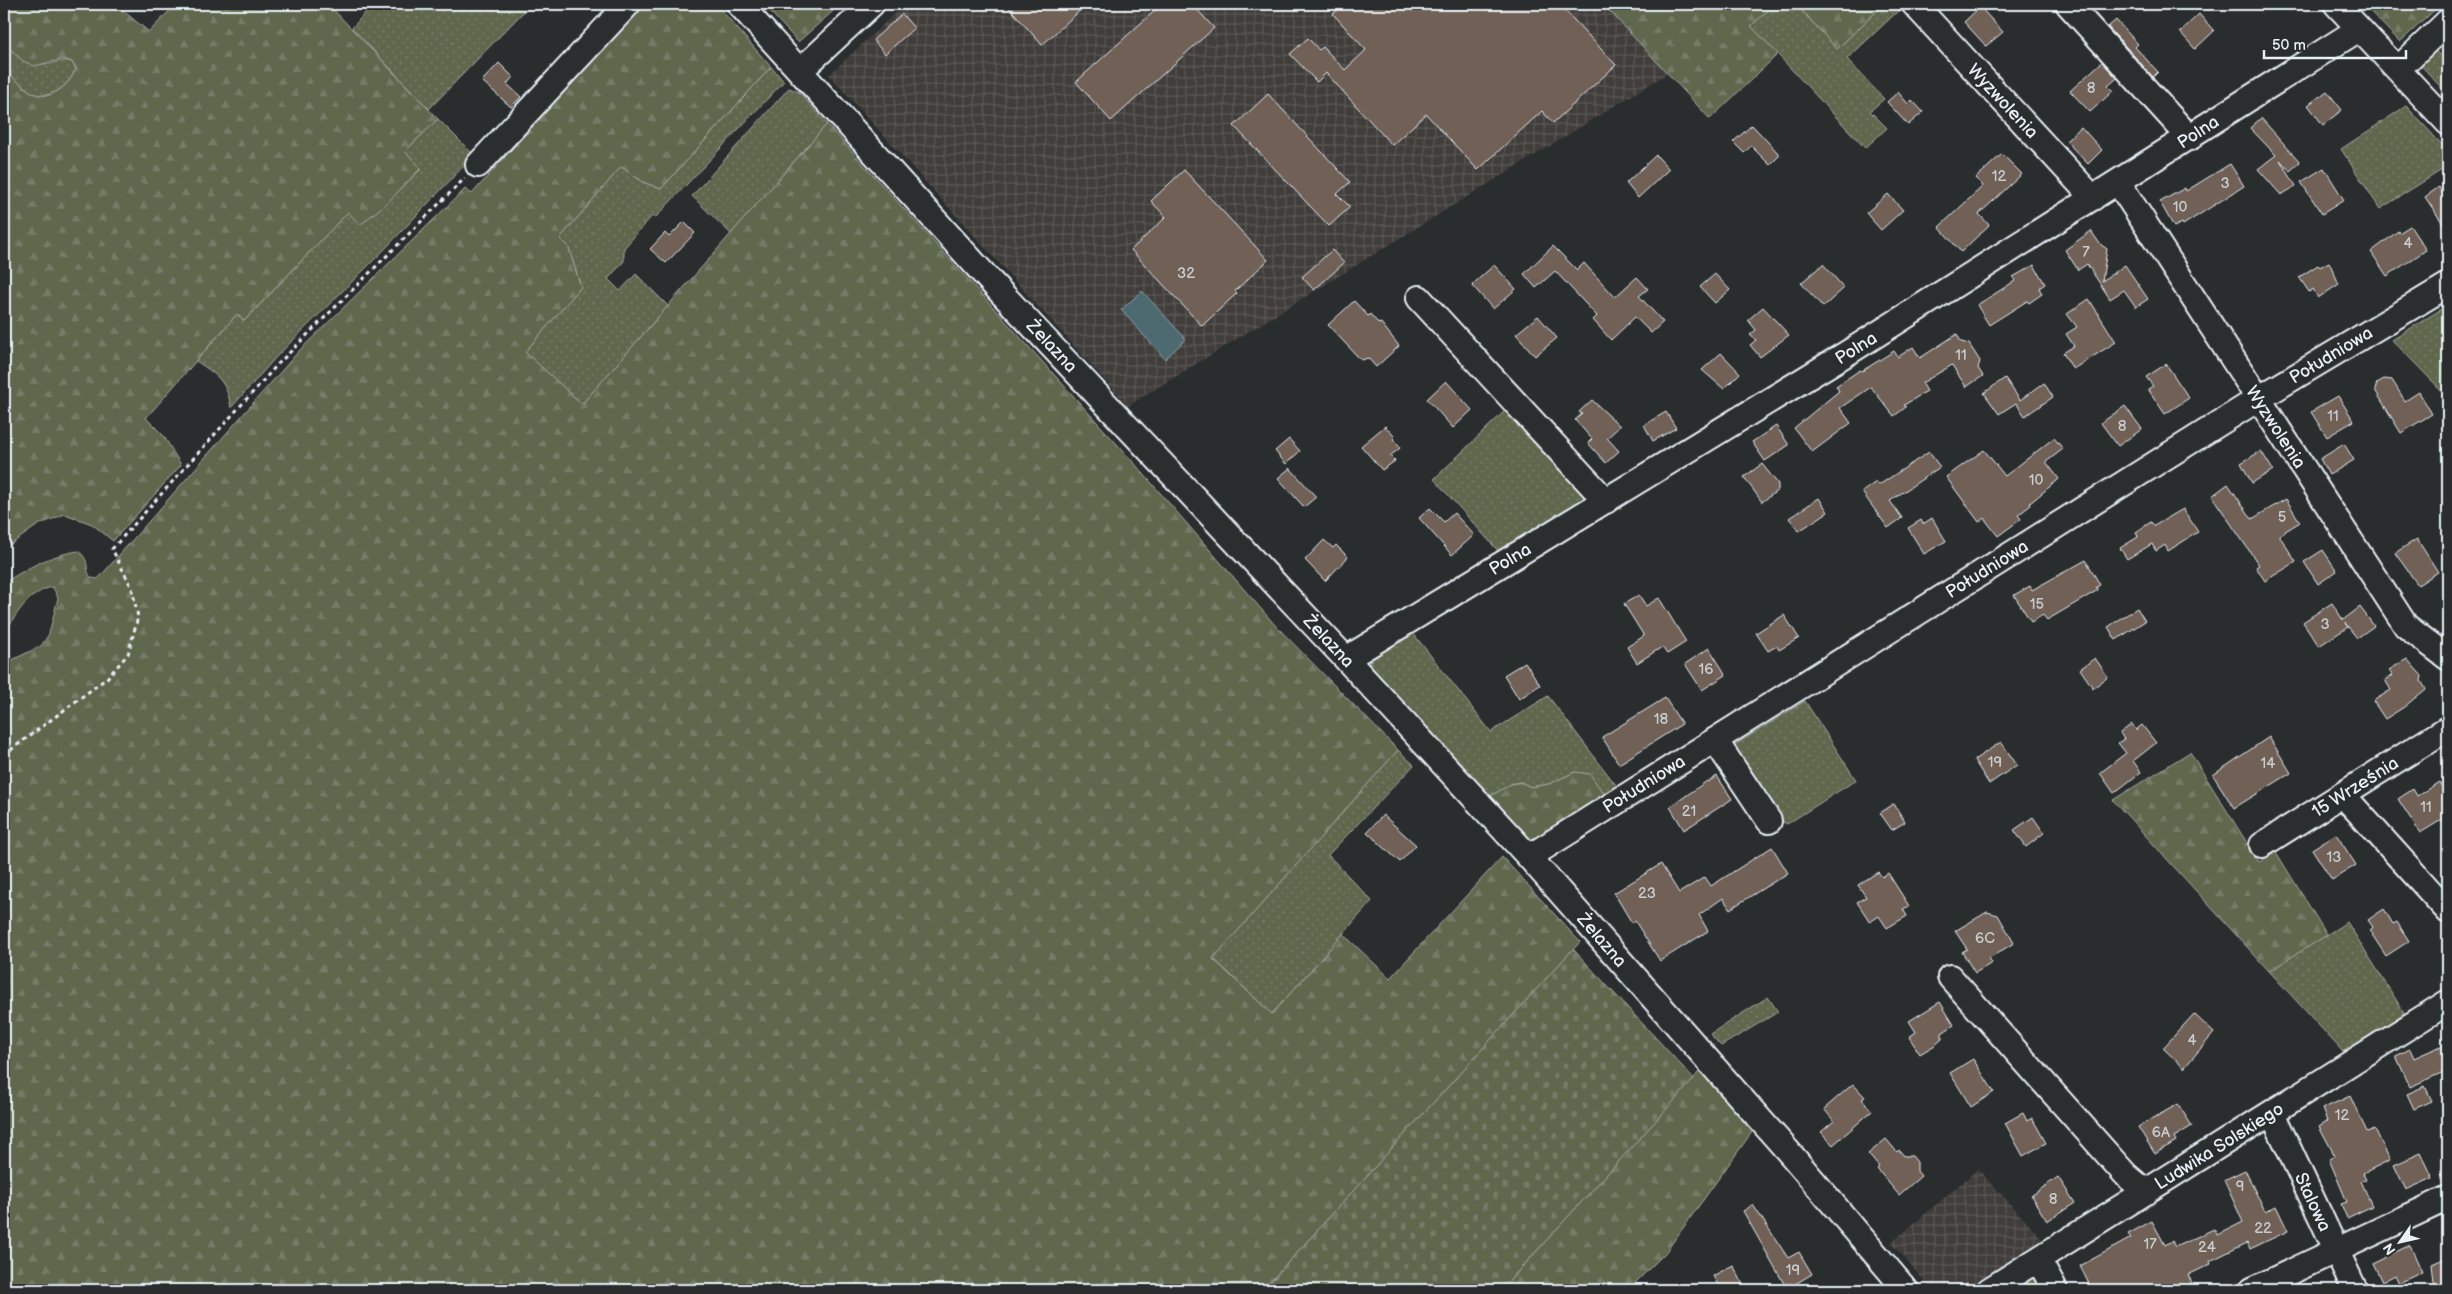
<svg xmlns="http://www.w3.org/2000/svg" width="2452" height="1294" font-family="'Balsamiq Sans',sans-serif">
	<style>
		.industrial { fill: url(#industrial-grid) }
		.grass { fill: url(#grass-dots); stroke: #a3aca3 }
		.forest { fill: url(#forest-firs); stroke: #a3aca3 }
		.cemetery { fill: url(#cemetery-stones); stroke: #a3aca3 }
		.water { fill: #4d6b71; stroke: #8ba1a7 }
		.building { fill: #6f6056; stroke: #e8f1f8 }
		.lines { fill: none; stroke-linecap: round; stroke-linejoin: round }
		.minor-casing { stroke: #e8f1f8; stroke-width: 28 }
		.path { stroke: #e8f1f8; stroke-width: 3; stroke-dasharray: 4 4; stroke-linecap: butt }
		.minor { stroke: #2a2d2e; stroke-width: 24 }
		.labels { text-anchor: middle; stroke-width: 4.5; stroke-linejoin: round; paint-order: stroke }
		.number-label { font-size: 15px; fill: #cacdd0 }
		.street-label { font-size: 18px; fill: #e8f1f8; stroke: #2a2d2e }
	</style>
	<defs>
		<pattern id="industrial-grid" width="8" height="8" patternUnits="userSpaceOnUse" patternTransform="scale(1.25)"><rect width="8" height="8" fill="#3f3c3a"/><path d="M0 4h8M4 0v8" fill="none" stroke="#5b5957"/></pattern>
		<pattern id="grass-dots" width="8" height="8" patternUnits="userSpaceOnUse" patternTransform="scale(1.25)"><rect width="8" height="8" fill="#5e674e"/><path d="M2 2h.1M6 6h.1" fill="none" stroke="#757d68" stroke-width="1.8" stroke-linecap="round"/></pattern>
		<pattern id="forest-firs" width="22" height="20" patternUnits="userSpaceOnUse" patternTransform="scale(1.25)"><rect width="22" height="20" fill="#5e674e"/><path d="M5 1l3.5 6h-7zM16 11l3.5 6h-7z" fill="#757d68"/></pattern>
		<pattern id="cemetery-stones" width="16" height="16" patternUnits="userSpaceOnUse" patternTransform="scale(1.25)"><rect width="16" height="16" fill="#5e674e"/><path d="M2 7V4a2 2 0 0 1 4 0v3zM10 15v-3a2 2 0 0 1 4 0v3z" fill="#757d68"/></pattern>
	</defs>
	<rect width="100%" height="100%" fill="#2a2d2e"/>
	<filter id="ink" filterUnits="userSpaceOnUse"><feTurbulence type="fractalNoise" baseFrequency=".02" numOctaves="2"/><feDisplacementMap in="SourceGraphic" scale="10" xChannelSelector="R" yChannelSelector="G"/><feConvolveMatrix kernelMatrix="1 2 1 2 8 2 1 2 1" color-interpolation-filters="sRGB"/></filter>
	<g filter="url(#ink)">
		<path class="industrial" d="M905 4H1603L1668 73 1128 406 829 75Z
			M1978 1169 2045 1242 1972 1290H1932L1891 1243Z"/>
		<path class="grass" d="M373 4H531L429 109 352 28Z
			M1775 4H1796L1837 49 1884 4H1903L1912 13 1898 11 1847 59 1884 99 1870 111 1887 128 1865 148 1751 26Z
			M4 43C13 54 31 62 45 64 54 65 60 58 72 62L76 69C70 83 53 100 35 94 27 91 12 76 4 70Z
			M2431 46 2448 64V95L2416 60Z
			M771 67 784 81 655 218 652 216 624 248V261L608 279 620 291 636 274 668 306 582 404 524 352 581 287 568 246 560 238 621 166 643 182 661 189Z
			M789 88 799 92 827 124 731 234 692 196Z
			M2406 106 2448 151V166L2380 209 2341 149Z
			M438 119 474 155 381 253 277 356 231 408C227 381 217 375 196 361L237 314 244 321 348 212 377 211 421 169 405 151Z
			M2448 305V397L2392 340Z
			M1508 408 1585 490 1583 500 1499 552 1434 479Z
			M1412 632 1491 732 1548 696 1619 789 1606 797 1575 772 1549 784 1531 787 1520 782 1511 784 1489 797 1369 668 1370 659Z
			M1805 701 1856 780 1787 824 1777 819 1730 748Z
			M1398 750 1414 765 1328 855 1372 901 1272 1014 1213 958Z
			M2347 922 2405 1014 2344 1053 2269 971Z
			M1768 997 1778 1012 1721 1046 1710 1034Z"/>
		<path class="forest" d="M4 4H115L149 32 176 4H328L438 119 405 151 421 168 388 202 360 225 348 212 244 321 237 314 146 418 163 435 181 465 113 541 92 524 65 514 38 525 4 549V70C12 76 27 91 35 94 53 100 70 84 76 69L72 62 64 59 34 66 23 61 4 43Z
			M641 4H716L771 67 661 189 643 182 621 167 560 238 568 246 581 287 525 352 582 404 827 124 1135 464 1275 625 1398 750 1213 959 1272 1014 1343 934 1390 978 1502 857 1580 942 1263 1290H4V668L10 661 41 646 49 634 58 598 53 587C29 591 14 616 4 636V583C27 568 50 555 78 551 91 560 84 568 91 578L98 579 299 351 465 189 472 194Z
			M763 4H841L798 42Z
			M1603 4H1775L1751 26 1778 54 1710 119Z
			M1796 4H1884L1837 49Z
			M2363 4H2441L2400 42Z
			M2190 752 2259 862 2276 852 2327 935 2269 971 2113 800Z
			M1575 772 1590 774 1606 797 1534 841 1529 840 1489 797 1511 784 1520 782 1531 787 1549 784Z
			M1701 1070 1752 1132 1665 1253 1628 1290H1501Z
			M2036 1276 2044 1290H2014Z"/>
		<path class="cemetery" d="M1573 949 1694 1079 1501 1290H1263Z"/>
		<path class="water" d="M1142 291 1186 339 1165 359 1121 310Z"/>
		<path class="building" d="M1006 4H1087L1042 45Z
			M1162 4H1192L1214 28 1111 121 1076 82Z
			M1344 4H1559L1616 65 1553 123 1542 111 1478 170 1426 114 1392 145 1326 73 1317 82 1290 54 1308 38 1319 50 1323 47 1345 70 1366 50 1333 14Z
			M1980 7 2003 32 1986 46 1964 22Z
			M902 14 914 28 885 54 873 40Z
			M2199 14 2214 31 2195 49 2180 32Z
			M2116 20 2138 44 2135 47 2158 72 2153 77 2108 27Z
			M2102 62 2117 78 2108 86 2113 91 2090 112 2070 91Z
			M499 63 513 77 507 84 521 97 511 107 482 81Z
			M2327 91 2342 110 2323 125 2308 105Z
			M1898 92 1908 104 1912 100 1923 112 1908 125 1887 102Z
			M1268 94 1350 182 1337 194 1350 207 1329 226 1234 126Z
			M2261 118 2300 162 2290 171 2280 160 2296 186 2281 195 2258 169 2276 155 2250 128Z
			M1752 125 1780 155 1770 165 1751 146 1744 153 1733 142Z
			M2081 127 2102 150 2088 164 2066 141Z
			M2002 154 2022 174 1979 214 1989 225 1961 252 1939 227 1983 186 1976 178Z
			M1656 155 1669 169 1638 198 1626 183Z
			M2230 164 2244 186 2183 225 2182 223 2174 227 2160 202 2185 188 2186 191Z
			M2324 168 2344 200 2322 214 2301 182Z
			M1184 170 1268 260 1235 291 1237 293 1202 326 1131 250 1166 217 1151 201Z
			M2439 187 2448 201V231L2425 197Z
			M1888 194 1903 210 1881 230 1866 213Z
			M684 222 695 233 666 263 650 249 665 233 669 237Z
			M2410 226 2426 250 2387 276 2371 252 2398 231 2399 233Z
			M2091 231 2100 244 2107 249 2102 281 2125 265 2148 299 2136 307 2124 290 2110 299 2087 264 2078 270 2065 250Z
			M1553 246 1577 270 1584 263 1615 297 1637 277 1648 289 1639 296 1663 322 1651 333 1635 317 1611 340 1593 320 1597 316 1555 271 1536 288 1524 274Z
			M1332 250 1344 263 1314 290 1302 277Z
			M2329 262 2339 284 2318 298 2313 289 2309 292 2299 277 2318 265 2320 267Z
			M1823 264 1844 288 1823 307 1801 283Z
			M1494 265 1516 289 1493 309 1472 285Z
			M2034 265 2045 284 2039 288 2042 294 2029 303 2027 301 1989 325 1977 305 2015 281 2013 277Z
			M1715 274 1730 290 1715 303 1700 287Z
			M2089 299 2116 342 2073 369 2063 353 2074 346 2066 334 2077 327 2067 314Z
			M1354 301 1368 316 1370 314 1379 324 1381 323 1399 346 1376 367 1368 358 1361 360 1328 325Z
			M1763 307 1789 335 1760 357 1750 345 1756 340 1750 335 1756 330 1748 320Z
			M1538 316 1557 338 1535 356 1516 334Z
			M1957 334 1961 342 1969 344 1980 361 1978 368 1983 376 1966 387 1952 365 1922 383 1927 391 1904 405 1906 407 1894 416 1871 387 1840 408 1851 423 1812 452 1794 428 1839 391 1836 386 1860 370 1862 371 1894 351 1898 357 1913 347 1920 358Z
			M1721 353 1740 373 1724 389 1702 370Z
			M2166 364 2189 398 2165 414 2148 389 2153 386 2146 377Z
			M2005 378 2020 400 2044 383 2053 397 2025 416 2016 403 1999 414 1984 393Z
			M2384 379 2392 380 2405 401 2419 392 2432 414 2401 433 2375 390 2377 383Z
			M1446 381 1472 410 1453 428 1427 399Z
			M2338 396 2354 421 2327 437 2311 412Z
			M1592 400 1620 426 1607 438 1619 451 1606 463 1588 443 1592 439 1575 420 1582 414 1579 412Z
			M2125 406 2142 429 2118 446 2101 423Z
			M1666 412 1676 428 1653 441 1644 425Z
			M1385 426 1395 437 1393 439 1400 448 1390 456 1395 461 1382 470 1361 446Z
			M1776 426 1789 445 1765 461 1752 442Z
			M2054 438 2063 449 2046 462 2059 479 2030 503 2031 505 2018 515 2021 519 1998 536 1984 518 1979 522 1946 477 1984 450 2005 476Z
			M1289 439 1300 451 1286 464 1275 451Z
			M2344 444 2354 460 2329 475 2320 459Z
			M2261 451 2273 470 2252 483 2241 463Z
			M1929 452 1940 467 1890 501 1902 518 1888 528 1862 492 1876 482 1879 485Z
			M1762 464 1778 484V490L1762 502 1744 477Z
			M1290 468 1316 497 1304 507 1278 478Z
			M2228 484 2252 519 2286 499 2300 522 2279 535 2296 562 2265 581 2256 567 2259 565 2212 496Z
			M1819 498 1828 512 1799 531 1789 518Z
			M1430 508 1444 522 1454 513 1474 535 1452 555 1419 518Z
			M2183 509 2198 532 2168 551 2165 545 2156 551 2152 544 2127 559 2120 548 2138 537 2136 532 2151 522 2154 526Z
			M1932 518 1946 541 1924 554 1908 528 1921 520 1923 524Z
			M2417 539 2438 572 2418 585 2395 553Z
			M1324 540 1333 548 1336 545 1348 557 1325 581 1305 560Z
			M2323 550 2337 571 2318 584 2304 562Z
			M2086 560 2100 585 2096 587 2098 590 2047 620 2043 615 2031 622 2014 595 2030 586 2032 590Z
			M1639 595 1646 606 1659 598 1686 642 1667 654 1662 647 1637 663 1627 647 1644 636 1624 604Z
			M2332 603 2343 620 2360 607 2374 626 2357 638 2345 623 2348 627 2319 646 2303 622Z
			M2137 608 2145 621 2116 640 2108 627Z
			M1784 615 1799 638 1779 650 1777 646 1768 651 1756 633Z
			M1709 648 1726 675 1702 690 1685 664Z
			M2095 658 2108 677 2093 688 2080 669Z
			M2407 659 2422 676 2421 681 2426 689 2404 707 2385 719 2373 701 2391 690 2385 680 2393 675 2389 670Z
			M1525 662 1540 685 1519 699 1504 675Z
			M1665 698 1682 724 1619 764 1602 737Z
			M2132 724 2136 730 2142 725 2156 743 2133 761 2141 772 2114 793 2100 773 2126 753 2118 743 2124 739 2120 733Z
			M2269 737 2291 773 2234 808 2213 775Z
			M2001 742 2017 765 1989 784 1974 760Z
			M1717 776 1732 799 1684 830 1670 807 1707 781 1708 782Z
			M2439 782 2448 798V816L2420 833 2398 799 2413 789 2417 796Z
			M1894 804 1905 822 1892 830 1880 813Z
			M1383 815 1416 845 1400 862 1367 832Z
			M2033 817 2044 833 2026 847 2014 830Z
			M2336 834 2356 865 2332 880 2312 849Z
			M1772 847 1788 873 1730 909 1723 898 1699 915 1708 931 1660 961 1635 921 1632 923 1614 893 1661 864 1679 893 1705 877 1711 886Z
			M1878 872 1882 877 1888 873 1909 906 1903 909 1907 916 1887 928 1879 916 1870 922 1857 902 1866 897 1858 885Z
			M2384 909 2393 924 2397 922 2409 941 2386 956 2369 930 2373 927 2368 920Z
			M1987 912 1998 915 2014 943 1989 958 1992 963 1975 973 1962 952 1967 949 1955 931Z
			M1940 1002 1954 1025 1942 1033V1039L1935 1045 1920 1054 1909 1037 1916 1032 1909 1021Z
			M2194 1014 2214 1033 2184 1068 2163 1048Z
			M2448 1043V1070L2410 1087 2396 1056 2410 1049 2414 1058Z
			M1973 1059 1994 1092 1971 1107 1950 1073Z
			M1853 1084 1865 1097 1862 1099 1872 1111 1833 1145 1821 1132 1834 1121 1824 1109Z
			M2425 1086 2432 1101 2414 1109 2407 1094Z
			M2350 1096 2367 1132 2375 1129 2390 1160 2363 1173 2366 1179 2361 1181 2372 1206 2347 1218 2341 1204 2347 1202 2329 1159 2335 1156 2319 1126 2327 1121 2322 1109Z
			M2178 1104 2192 1126 2174 1137 2176 1141 2155 1154 2138 1127Z
			M2023 1113 2027 1121 2032 1118 2046 1143 2023 1156 2005 1123Z
			M1886 1139 1897 1152 1899 1150 1904 1156H1912L1917 1162V1171L1921 1176 1899 1195 1877 1169 1879 1167 1868 1154Z
			M2421 1153 2433 1178 2406 1190 2394 1165Z
			M2245 1170 2265 1212 2276 1206 2288 1231 2250 1249 2247 1243 2210 1261 2211 1264 2188 1275 2192 1283 2188 1285 2191 1290H2092L2080 1266 2131 1238 2128 1234 2152 1221 2165 1245 2172 1241 2175 1247 2214 1229 2217 1235 2243 1222 2224 1180Z
			M2058 1177 2075 1203 2047 1221 2031 1196Z
			M1753 1205 1788 1258 1799 1252 1812 1274 1787 1289 1743 1211Z
			M2410 1245 2422 1272 2399 1283 2395 1275 2382 1282 2373 1263Z
			M2448 1257V1290H2438L2434 1282 2432 1264Z
			M1733 1265 1746 1290H1721L1713 1276Z"/>
		<g class="lines">
			<defs>
				<path id="minor" d="M739 4 992 283 1346 659 1529 857 1794 1158 1906 1290
					M1914 4 2093 198
					M2068 4 2190 138
					M2336 4 2448 123
					M2398 69 2448 21
					M800 71 872 4
					M478 165 628 4
					M2118 182 2406 626 2448 658
					M1419 298 1606 501
					M1346 659 1849 352 2359 29
					M1715 740 1769 821
					M2343 795 2448 911
					M2262 845 2448 728
					M1529 857 2258 399 2448 285
					M1950 977 2126 1175 2146 1192
					M2272 1113 2355 1290
					M2039 1261 2055 1290
					M1989 1290 2448 1002
					M2252 1290 2448 1198"/>
			</defs>
			<use href="#minor" class="minor-casing"/>
			<path class="path" d="M4 755 107 678 128 654 138 617 132 588 112 549 278 364 465 178"/>
			<use href="#minor" class="minor"/>
		</g>
	</g>
	<g class="labels">
		<g class="number-label">
			<text x="2091" y="93">8</text>
			<text x="1999" y="181">12</text>
			<text x="2225" y="188">3</text>
			<text x="2180" y="212">10</text>
			<text x="2408" y="248">4</text>
			<text x="2086" y="257">7</text>
			<text x="1186" y="278">32</text>
			<text x="1961" y="360">11</text>
			<text x="2333" y="421">11</text>
			<text x="2122" y="431">8</text>
			<text x="2036" y="485">10</text>
			<text x="2282" y="522">5</text>
			<text x="2037" y="609">15</text>
			<text x="2325" y="629">3</text>
			<text x="1706" y="674">16</text>
			<text x="1661" y="724">18</text>
			<text x="1995" y="767">19</text>
			<text x="2268" y="768">14</text>
			<text x="2426" y="812">11</text>
			<text x="1689" y="816">21</text>
			<text x="2334" y="862">13</text>
			<text x="1647" y="898">23</text>
			<text x="1985" y="943">6C</text>
			<text x="2192" y="1045">4</text>
			<text x="2342" y="1120">12</text>
			<text x="2161" y="1137">6A</text>
			<text x="2240" y="1191">9</text>
			<text x="2053" y="1204">8</text>
			<text x="2263" y="1233">22</text>
			<text x="2150" y="1249">17</text>
			<text x="2207" y="1252">24</text>
			<text x="1793" y="1275">19</text>
		</g>
		<g class="street-label">
			<text transform="translate(2003 101) rotate(47)" y="6">Wyzwolenia</text>
			<text transform="translate(2198 132) rotate(-33)" y="6">Polna</text>
			<text transform="translate(1052 346) rotate(47)" y="6">Żelazna</text>
			<text transform="translate(1856 348) rotate(-32)" y="6">Polna</text>
			<text transform="translate(2331 355) rotate(-31)" y="6">Południowa</text>
			<text transform="translate(2276 427) rotate(57)" y="6">Wyzwolenia</text>
			<text transform="translate(1510 559) rotate(-31)" y="6">Polna</text>
			<text transform="translate(1987 569) rotate(-32)" y="6">Południowa</text>
			<text transform="translate(1329 641) rotate(47)" y="6">Żelazna</text>
			<text transform="translate(1644 784) rotate(-32)" y="6">Południowa</text>
			<text transform="translate(2355 787) rotate(-32)" y="6">15 Września</text>
			<text transform="translate(1602 940) rotate(49)" y="6">Żelazna</text>
			<text transform="translate(2219 1146) rotate(-32)" y="6">Ludwika Solskiego</text>
			<text transform="translate(2313 1202) rotate(65)" y="6">Stalowa</text>
		</g>
	</g>
	<rect width="2452" height="1294" fill="none" stroke="#2a2d2e" stroke-width="20"/>
	<rect x="10" y="10" width="2432" height="1274" fill="none" stroke="#e8f1f8" stroke-width="2" filter="url(#ink)"/>
	<g transform="translate(2400 1242) rotate(236)" stroke="#2a2d2e" stroke-width="4" paint-order="stroke">
	<path d="M0-4L9 19L0 12L-9 19Z" fill="#e8f1f8"/>
	<text y="-8" font-size="14" font-weight="bold" text-anchor="middle" fill="#e8f1f8">N</text>
	</g>
	<path d="M2264 50v8h142v-8" fill="none" stroke="#e8f1f8" stroke-width="2.5"/>
	<text x="2272" y="50" font-size="15" fill="#e8f1f8" stroke="#2a2d2e" stroke-width="4" paint-order="stroke">50 m</text>
</svg>
